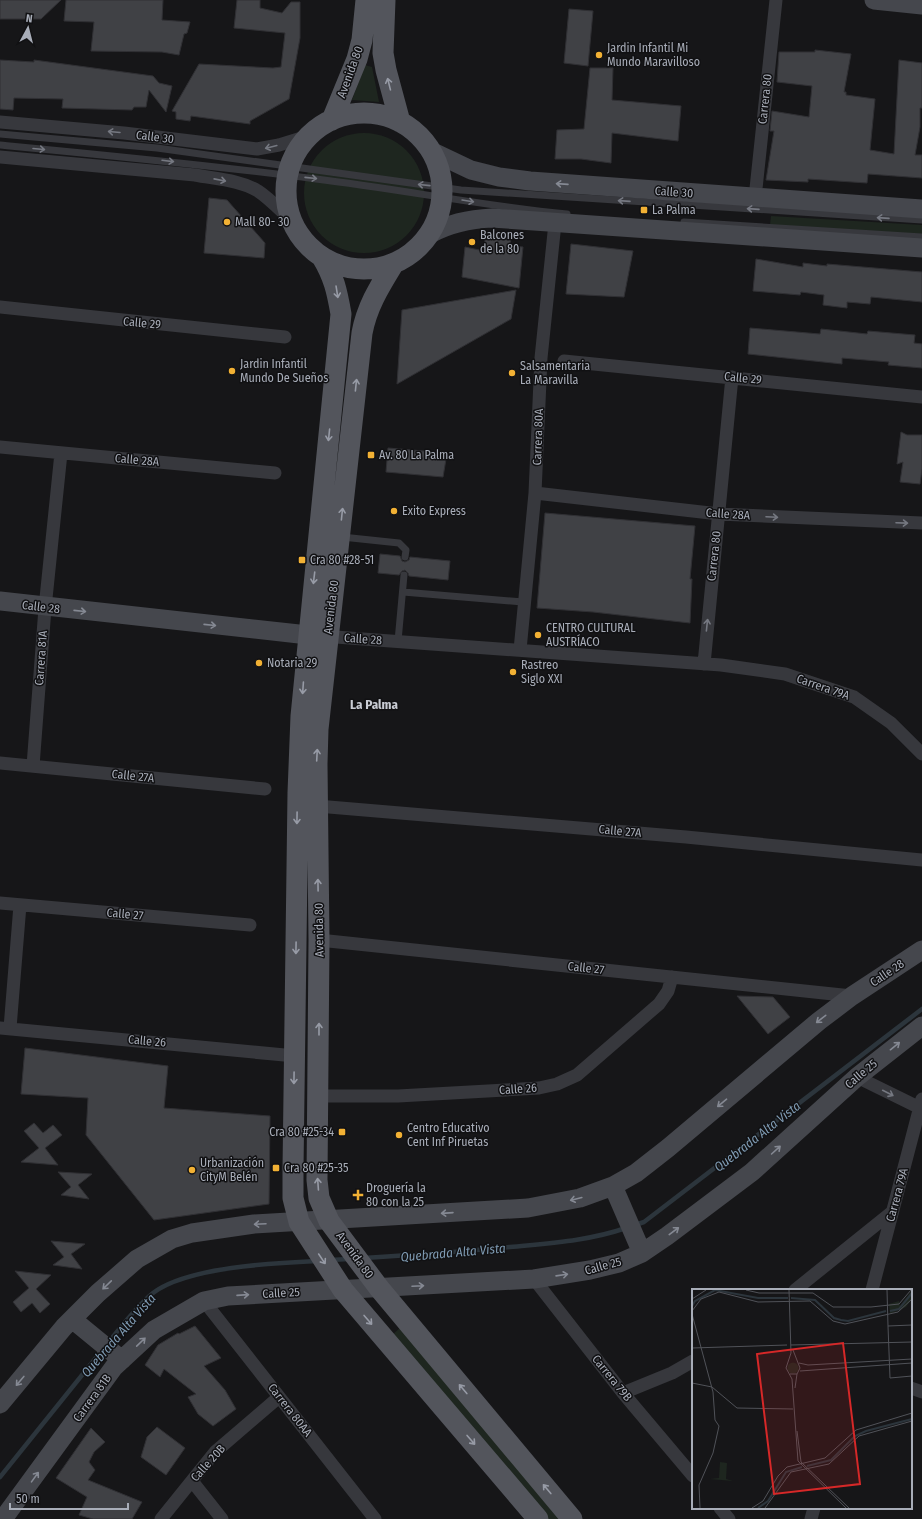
<svg xmlns="http://www.w3.org/2000/svg" width="922" height="1519" font-family="'Fira Sans Condensed',sans-serif">
	<style>
		.green { fill: #1e261f }
		.lines { fill: none; stroke-linecap: round; stroke-linejoin: round }
		.stream { stroke: #2c353c; stroke-width: 4.5 }
		.building { fill: #404145; stroke: #303034 }
		.lane { stroke: #37383d; stroke-width: 7 }
		.street { stroke: #37383d; stroke-width: 13 }
		.secondary { stroke: #45474d; stroke-width: 19 }
		.primary { stroke: #53555c; stroke-width: 21 }
		.oneway { stroke: #979ba6 }
		.oneway2 { stroke: #757881 }
		.oneway3 { stroke: #858993 }
		.poi-dot { fill: #f2b134; stroke: #111113; stroke-width: 1.5 }
		.labels { text-anchor: middle; stroke-width: 3; stroke-linejoin: round; paint-order: stroke }
		.poi-label { font-size: 12px; fill: #a8adb8; stroke: #111113; text-anchor: start }
		.street-label { font-size: 12px; fill: #a8adb8; stroke: #111113 }
		.neighbourhood-label { font-size: 13px; font-weight: bold; fill: #c9ccd4; stroke: #111113 }
		.water-label { font-size: 13px; font-style: italic; fill: #7f9bb3; stroke: #111113 }
		.inset-river { fill: none; stroke: #2c353c; stroke-width: 2 }
		.inset-road { fill: none; stroke: #505258; stroke-width: 1 }
		.view { fill: #d62828; fill-opacity: 0.15; stroke: #d62828; stroke-width: 2 }
		.inset-edge { fill: none; stroke: #a8adb8; stroke-width: 2 }
	</style>
	<rect width="100%" height="100%" fill="#161618"/>
	<path class="green" d="M365 65 372 67 379 102 352 100Z
		M304 193a60 60 0 1 1 120 0a60 60 0 1 1-120 0Z
		M771 216 922 225V234L770 225Z
		M401 1327 562 1519H546L392 1335Z"/>
	<g class="lines">
		<path class="stream" d="M635 1225 644 1222 922 1009
			M364 1258C413 1255 461 1252 510 1247 550 1243 588 1241 626 1228
			M330 1260 349 1259
			M108 1343C119 1329 139 1304 153 1293 187 1267 274 1263 317 1261
			M0 1477 103 1349"/>
	</g>
	<path class="building" d="M0 0H61L41 19H0Z
		M66 0H163L162 20 190 22 187 33 184 34 179 55 162 52 91 51 94 22 64 21Z
		M237 0H260V8L282 13 291 2H300V38L289 99 250 121V124L191 116 190 121 176 119V112L172 111 199 64 273 68 281 67 285 33 234 28Z
		M569 9 593 11 588 66 564 63Z
		M815 50 851 54 844 92H846V95L875 99 870 150 894 154 899 60 922 63V108H920V127L915 155H922V178L868 174 867 183 808 179V182L766 180 774 131H770L772 111 809 117 812 86 777 82 779 52H815Z
		M0 60 34 62V60L153 76 159 83 172 86 166 112 149 90 146 107H134L132 110 62 108 63 99 14 98 13 110 0 109Z
		M590 68H613L612 100 681 106 678 141 612 133 611 163 581 159H555L557 130 584 129Z
		M209 198 227 200 265 243 264 258 204 253Z
		M491 236 511 238 510 246 523 247 519 288 462 277 465 247 484 251 485 240H490Z
		M571 244 633 251 624 297 566 294Z
		M756 259 803 267V263L827 266V264L922 272V302L871 297 870 304 847 302V308L823 305 824 295 801 292 800 295 753 291Z
		M516 290 511 319 397 384 402 310Z
		M750 328 820 334 821 329 867 334 868 331 915 335 914 343 922 344V368L888 365 889 362 842 358V364L748 354Z
		M901 432 907 435H922V469L920 484 900 482 903 462 897 464Z
		M388 448 447 453 443 477 386 472Z
		M545 513 695 526 690 579H692L690 623 593 612 537 608Z
		M380 554 400 556 402 561 405 562 409 560 410 557 450 561 448 580 409 576 408 573 405 570 402 571 399 575 378 573Z
		M737 996 773 997 790 1017 768 1034Z
		M25 1048 168 1066 164 1108 270 1116 269 1204 154 1220 86 1135 88 1098 21 1094Z
		M34 1123 43 1133 53 1125 62 1135 45 1148 58 1165 21 1162 39 1148 24 1131Z
		M58 1172 92 1174 78 1185 89 1199 61 1195 71 1187Z
		M51 1241 85 1244 71 1254 82 1269 53 1265 64 1257Z
		M15 1271 51 1275 36 1289 50 1304 40 1313 32 1303 21 1312 13 1302 29 1288Z
		M195 1326 221 1358 204 1366 225 1390 236 1409 213 1426 198 1414 188 1397 196 1394 164 1369 160 1377 145 1365 158 1345 178 1333 179 1334Z
		M157 1427 185 1448 166 1475 141 1457 147 1437Z
		M91 1428 105 1442 94 1452 89 1462 95 1470 88 1480 142 1502 132 1519H93L79 1515 87 1497 56 1478Z"/>
	<g class="lines">
		<path class="lane" d="M0 134 157 148 461 190 922 220
			M0 145C105 155 211 165 316 179 400 189 483 206 567 214
			M684 222 922 237
			M342 537 399 543 406 550 405 557
			M403 592 523 602
			M398 641 404 575"/>
		<path class="street" d="M0 122 124 133 257 149 279 145 308 136
			M0 157 195 175C216 179 240 180 258 191 270 199 280 210 291 220
			M755 198 776 0
			M0 307 285 337
			M564 361 922 397
			M0 447 275 473
			M535 493 719 514 922 523
			M322 636 721 665 785 674 854 697 891 723 922 754
			M520 650 535 493 541 358 555 223
			M704 664 732 377
			M0 763 265 789
			M33 766 45 608 61 453
			M317 806 686 837 922 860
			M0 903 250 925
			M319 940 852 996
			M0 1028 295 1056
			M10 1028 20 905
			M857 1077 922 1109
			M319 1096H398L539 1088 557 1084 577 1075 659 1004 668 991 672 977
			M534 1279 623 1393 693 1476
			M795 1290 892 1212
			M872 1290 922 1099
			M204 1301 375 1519
			M911 1388 922 1392
			M623 1393 672 1373 693 1361
			M192 1481 222 1519
			M720 1508 729 1519
			M161 1519 215 1452 279 1397
			M811 1519 814 1508"/>
		<path class="secondary" d="M874 0 922 5
			M431 151 471 170 499 177 530 181 922 209
			M430 234C450 223 469 219 492 218L922 248
			M0 601 308 635
			M613 1186 642 1253
			M72 1319 122 1360
			M0 1404 64 1327 98 1293 137 1259 172 1239 192 1233 254 1224 528 1208 580 1198 613 1186 636 1173 668 1148 819 1021 852 996 922 950
			M3 1519 114 1367 154 1330 204 1301 228 1296 534 1279 590 1270 619 1263 642 1253 667 1236 752 1172 857 1077 922 1026"/>
		<path class="primary" d="M385 0 383 53 386 70 400 122
			M286 191a78 78 0 1 1 156 0a78 78 0 1 1-156 0Z
			M332 120 357 59 362 40 366 0
			M322 257C334 277 337 291 341 314L301 716 298 793 293 1169V1198L299 1222 343 1290 538 1519
			M394 263C380 286 367 306 362 333L318 729 317 764 319 940 317 1180 319 1198 329 1221 379 1288 572 1519"/>
	</g>
	<defs><path id="oneway-shaft" d="M-6 0H5M1.5-3L5.5 0L1.5 3" fill="none" stroke-width="1.6" stroke-linecap="round" stroke-linejoin="round"/></defs>
	<g class="oneway">
		<use href="#oneway-shaft" transform="translate(389 84) rotate(-104)"/>
		<use href="#oneway-shaft" transform="translate(337 292) rotate(81)"/>
		<use href="#oneway-shaft" transform="translate(356 385) rotate(-84)"/>
		<use href="#oneway-shaft" transform="translate(329 435) rotate(96)"/>
		<use href="#oneway-shaft" transform="translate(342 514) rotate(-84)"/>
		<use href="#oneway-shaft" transform="translate(314 578) rotate(97)"/>
		<use href="#oneway-shaft" transform="translate(303 688) rotate(94)"/>
		<use href="#oneway-shaft" transform="translate(317 755) rotate(-87)"/>
		<use href="#oneway-shaft" transform="translate(297 818) rotate(91)"/>
		<use href="#oneway-shaft" transform="translate(318 885) rotate(-91)"/>
		<use href="#oneway-shaft" transform="translate(296 948) rotate(91)"/>
		<use href="#oneway-shaft" transform="translate(319 1029) rotate(-90)"/>
		<use href="#oneway-shaft" transform="translate(294 1078) rotate(91)"/>
		<use href="#oneway-shaft" transform="translate(318 1184) rotate(-94)"/>
		<use href="#oneway-shaft" transform="translate(322 1259) rotate(56)"/>
		<use href="#oneway-shaft" transform="translate(368 1320) rotate(49)"/>
		<use href="#oneway-shaft" transform="translate(463 1389) rotate(-130)"/>
		<use href="#oneway-shaft" transform="translate(471 1440) rotate(49)"/>
		<use href="#oneway-shaft" transform="translate(547 1489) rotate(-130)"/>
	</g>
	<g class="oneway2">
		<use href="#oneway-shaft" transform="translate(114 132) rotate(-175)"/>
		<use href="#oneway-shaft" transform="translate(271 147) rotate(166)"/>
		<use href="#oneway-shaft" transform="translate(39 149) rotate(5)"/>
		<use href="#oneway-shaft" transform="translate(168 161) rotate(7)"/>
		<use href="#oneway-shaft" transform="translate(311 178) rotate(6)"/>
		<use href="#oneway-shaft" transform="translate(220 180) rotate(11)"/>
		<use href="#oneway-shaft" transform="translate(424 185) rotate(-174)"/>
		<use href="#oneway-shaft" transform="translate(468 201) rotate(9)"/>
		<use href="#oneway-shaft" transform="translate(624 201) rotate(-176)"/>
		<use href="#oneway-shaft" transform="translate(753 209) rotate(-176)"/>
		<use href="#oneway-shaft" transform="translate(883 218) rotate(-176)"/>
		<use href="#oneway-shaft" transform="translate(772 517) rotate(3)"/>
		<use href="#oneway-shaft" transform="translate(902 523) rotate(2)"/>
		<use href="#oneway-shaft" transform="translate(707 625) rotate(-84)"/>
		<use href="#oneway-shaft" transform="translate(888 1093) rotate(27)"/>
	</g>
	<g class="oneway3">
		<use href="#oneway-shaft" transform="translate(562 184) rotate(-176)"/>
		<use href="#oneway-shaft" transform="translate(80 611) rotate(6)"/>
		<use href="#oneway-shaft" transform="translate(210 625) rotate(6)"/>
		<use href="#oneway-shaft" transform="translate(821 1019) rotate(142)"/>
		<use href="#oneway-shaft" transform="translate(895 1046) rotate(-39)"/>
		<use href="#oneway-shaft" transform="translate(722 1103) rotate(140)"/>
		<use href="#oneway-shaft" transform="translate(776 1150) rotate(-42)"/>
		<use href="#oneway-shaft" transform="translate(576 1199) rotate(166)"/>
		<use href="#oneway-shaft" transform="translate(447 1213) rotate(176)"/>
		<use href="#oneway-shaft" transform="translate(260 1224) rotate(177)"/>
		<use href="#oneway-shaft" transform="translate(674 1231) rotate(-37)"/>
		<use href="#oneway-shaft" transform="translate(562 1275) rotate(-8)"/>
		<use href="#oneway-shaft" transform="translate(107 1285) rotate(136)"/>
		<use href="#oneway-shaft" transform="translate(418 1286) rotate(-3)"/>
		<use href="#oneway-shaft" transform="translate(243 1295) rotate(-4)"/>
		<use href="#oneway-shaft" transform="translate(141 1342) rotate(-44)"/>
		<use href="#oneway-shaft" transform="translate(20 1381) rotate(130)"/>
		<use href="#oneway-shaft" transform="translate(35 1477) rotate(-54)"/>
	</g>
	<g class="poi-dot">
		<circle cx="599" cy="55" r="4"/>
		<rect x="640" y="206" width="8" height="8" rx="2"/>
		<circle cx="227" cy="222" r="4"/>
		<circle cx="472" cy="242" r="4"/>
		<circle cx="232" cy="371" r="4"/>
		<circle cx="512" cy="373" r="4"/>
		<rect x="367" y="451" width="8" height="8" rx="2"/>
		<circle cx="394" cy="511" r="4"/>
		<rect x="298" y="556" width="8" height="8" rx="2"/>
		<circle cx="538" cy="635" r="4"/>
		<circle cx="259" cy="663" r="4"/>
		<circle cx="513" cy="672" r="4"/>
		<rect x="338" y="1128" width="8" height="8" rx="2"/>
		<circle cx="399" cy="1135" r="4"/>
		<rect x="272" y="1164" width="8" height="8" rx="2"/>
		<circle cx="192" cy="1170" r="4"/>
		<path d="M356 1189h4v4h4v4h-4v4h-4v-4h-4v-4h4z"/>
	</g>
	<g class="labels">
		<g class="poi-label">
			<text x="607" y="52">Jardin Infantil Mi<tspan x="607" dy="14">Mundo Maravilloso</tspan></text>
			<text x="652" y="214">La Palma</text>
			<text x="235" y="226">Mall 80- 30</text>
			<text x="480" y="239">Balcones<tspan x="480" dy="14">de la 80</tspan></text>
			<text x="240" y="368">Jardin Infantil<tspan x="240" dy="14">Mundo De Sueños</tspan></text>
			<text x="520" y="370">Salsamentaria<tspan x="520" dy="14">La Maravilla</tspan></text>
			<text x="379" y="459">Av. 80 La Palma</text>
			<text x="402" y="515">Exito Express</text>
			<text x="310" y="564">Cra 80 #28-51</text>
			<text x="546" y="632">CENTRO CULTURAL<tspan x="546" dy="14">AUSTRÍACO</tspan></text>
			<text x="267" y="667">Notaria 29</text>
			<text x="521" y="669">Rastreo<tspan x="521" dy="14">Siglo XXI</tspan></text>
			<text x="407" y="1132">Centro Educativo<tspan x="407" dy="14">Cent Inf Piruetas</tspan></text>
			<text x="334" y="1136" text-anchor="end">Cra 80 #25-34</text>
			<text x="200" y="1167">Urbanización<tspan x="200" dy="14">CityM Belén</tspan></text>
			<text x="284" y="1172">Cra 80 #25-35</text>
			<text x="366" y="1192">Droguería la<tspan x="366" dy="14">80 con la 25</tspan></text>
		</g>
		<g class="street-label">
			<text transform="translate(350 72) rotate(-70)" y="4">Avenida 80</text>
			<text transform="translate(765 99) rotate(-84)" y="4">Carrera 80</text>
			<text transform="translate(155 137) rotate(7)" y="4">Calle 30</text>
			<text transform="translate(674 192) rotate(4)" y="4">Calle 30</text>
			<text transform="translate(142 323) rotate(5)" y="4">Calle 29</text>
			<text transform="translate(743 378) rotate(6)" y="4">Calle 29</text>
			<text transform="translate(538 437) rotate(-88)" y="4">Carrera 80A</text>
			<text transform="translate(137 460) rotate(5)" y="4">Calle 28A</text>
			<text transform="translate(728 514) rotate(4)" y="4">Calle 28A</text>
			<text transform="translate(714 556) rotate(-84)" y="4">Carrera 80</text>
			<text transform="translate(41 607) rotate(7)" y="4">Calle 28</text>
			<text transform="translate(331 607) rotate(-83)" y="4">Avenida 80</text>
			<text transform="translate(363 639) rotate(4)" y="4">Calle 28</text>
			<text transform="translate(41 658) rotate(-86)" y="4">Carrera 81A</text>
			<text transform="translate(823 687) rotate(19)" y="4">Carrera 79A</text>
			<text transform="translate(133 776) rotate(6)" y="4">Calle 27A</text>
			<text transform="translate(620 831) rotate(5)" y="4">Calle 27A</text>
			<text transform="translate(125 914) rotate(5)" y="4">Calle 27</text>
			<text transform="translate(319 930) rotate(-91)" y="4">Avenida 80</text>
			<text transform="translate(586 968) rotate(6)" y="4">Calle 27</text>
			<text transform="translate(887 973) rotate(-34)" y="4">Calle 28</text>
			<text transform="translate(147 1041) rotate(5)" y="4">Calle 26</text>
			<text transform="translate(861 1074) rotate(-40)" y="4">Calle 25</text>
			<text transform="translate(518 1089) rotate(-4)" y="4">Calle 26</text>
			<text transform="translate(897 1195) rotate(-75)" y="4">Carrera 79A</text>
			<text transform="translate(355 1255) rotate(54)" y="4">Avenida 80</text>
			<text transform="translate(603 1266) rotate(-15)" y="4">Calle 25</text>
			<text transform="translate(281 1293) rotate(-3)" y="4">Calle 25</text>
			<text transform="translate(612 1378) rotate(51)" y="4">Carrera 79B</text>
			<text transform="translate(92 1398) rotate(-54)" y="4">Carrera 81B</text>
			<text transform="translate(290 1410) rotate(52)" y="4">Carrera 80AA</text>
			<text transform="translate(208 1463) rotate(-48)" y="4">Calle 20B</text>
		</g>
		<g class="neighbourhood-label">
			<text x="374" y="709">La Palma</text>
		</g>
		<g class="water-label">
			<text transform="translate(757 1136) rotate(-38)" y="5">Quebrada Alta Vista</text>
			<text transform="translate(453 1252) rotate(-5)" y="5">Quebrada Alta Vista</text>
			<text transform="translate(118 1335) rotate(-49)" y="5">Quebrada Alta Vista</text>
		</g>
	</g>
	<g transform="translate(692 1289)">
		<rect width="220" height="220" fill="#161618"/>
		<path d="M220 1V10L214 18 198 25 197 15 207 12 208 17ZM95.5 79a5.5 5.5 0 1 1 11 0a5.5 5.5 0 1 1-11 0ZM28 173 35 174 34 190 41 192 18 190 27 189Z" fill="#1e261f"/>
		<path class="inset-river" d="M99 9 123 11 142 29 149 31 156 32 194 22M0 17 3 12 23 1 66 9H96M198 22 207 20 220 4M115 177 139 171 163 147 174 142 220 130M66 219 76 212 94 183 110 178"/>
		<path class="inset-road" d="M54 1 67 4H121L141 18H179L207 15 219 1M97 1 99 64 94 79 100 90 106 172 154 219M195 1 196 37M0 10 14 1M0 22 9 10 27 3 66 13 118 12 141 32 153 35 206 23 220 10M0 25 21 103 23 131 27 137 21 164 7 196 8 219M220 36 196 37 198 89 220 87M99 56 220 53M0 59 95 56M107 74 116 76 220 70M108 82 220 74M98 85H105L108 79 101 61M0 94 20 98 45 119 101 120M103 99 105 85M105 142 109 173 157 219M60 219 71 212 86 187 95 178 133 169 164 141 220 124M73 219 99 183 137 175 167 147 220 132"/>
		<path class="view" d="M151 54 168 195 82 205 65 65Z"/>
		<rect width="220" height="220" class="inset-edge"/>
	</g>
	<g transform="translate(28 28) rotate(7)" stroke="#111113" stroke-width="3" paint-order="stroke">
	<path d="M0-3L7 15L0 10L-7 15Z" fill="#a8adb8"/>
	<text y="-6" font-size="11" font-weight="bold" text-anchor="middle" fill="#a8adb8">N</text>
	</g>
	<path d="M10 1503v6h118v-6" fill="none" stroke="#a8adb8" stroke-width="2"/>
	<text x="16" y="1503" font-size="12" fill="#a8adb8" stroke="#111113" stroke-width="3" paint-order="stroke">50 m</text>
</svg>
